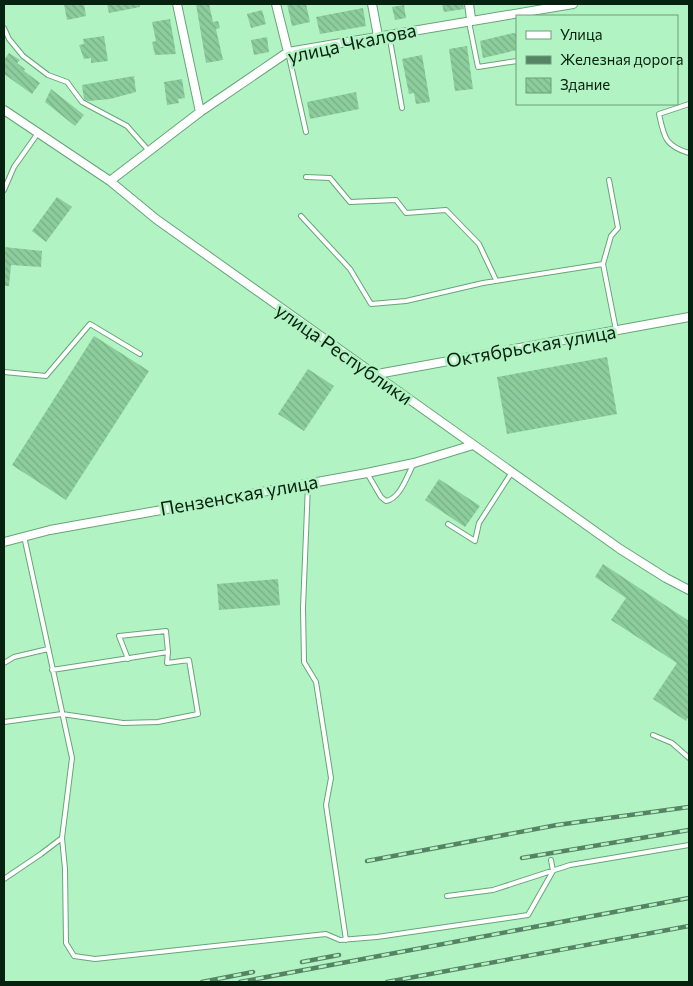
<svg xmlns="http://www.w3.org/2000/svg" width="693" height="986" font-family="Commissioner,sans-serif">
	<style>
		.building { fill: url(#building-back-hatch) }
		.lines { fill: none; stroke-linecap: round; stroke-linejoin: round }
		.lane-casing { stroke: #67a578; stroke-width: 6 }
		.street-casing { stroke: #67a578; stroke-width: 10 }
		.lane { stroke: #fff; stroke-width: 4 }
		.street { stroke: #fff; stroke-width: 8 }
		.rail-casing { stroke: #568363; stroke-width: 4.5 }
		.rail { stroke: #b1f3c2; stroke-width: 2.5; stroke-dasharray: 8; stroke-linecap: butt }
		.labels { text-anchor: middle; stroke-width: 5; stroke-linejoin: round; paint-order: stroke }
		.street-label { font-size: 19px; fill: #072110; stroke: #b1f3c2 }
	</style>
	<defs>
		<pattern id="building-back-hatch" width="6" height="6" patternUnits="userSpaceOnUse" patternTransform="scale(1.25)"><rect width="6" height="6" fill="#8ccc9d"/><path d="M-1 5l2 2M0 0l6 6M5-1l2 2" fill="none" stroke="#77af86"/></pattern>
	</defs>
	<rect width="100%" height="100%" fill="#b1f3c2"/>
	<path class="building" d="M64 4H84L86 16 67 20Z
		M107 4H140V7L109 13Z
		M196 4H209L213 22 218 21 220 28 216 29 223 60 206 63Z
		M287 4H306L310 22 292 26Z
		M442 4H463L464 9 444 12Z
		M404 5 406 18 395 20 392 7Z
		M363 8 366 26 320 34 316 17Z
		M262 10 266 24 251 28 247 14Z
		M170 19 176 54 155 55 152 42 156 41 152 22Z
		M513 33 517 34V50L483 58 480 41Z
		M104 36 108 61 91 63V58L84 59 79 45 84 44 83 39Z
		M267 37 269 52 254 55 251 40Z
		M467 46 473 89 455 91 449 49Z
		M9 53 20 60 17 63 25 69 24 71 40 83 32 94 4 74V60Z
		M422 55 430 102 416 104 414 93 409 94 402 59Z
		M134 76 136 92 110 99 88 101 84 99 82 85Z
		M182 79 185 98 178 99 179 103 167 105 164 82Z
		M51 89 84 115 75 126 45 102Z
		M356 92 359 109 310 119 307 102Z
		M57 197 72 207 46 242 32 231Z
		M4 247 42 251 41 267 11 265 9 286H4Z
		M94 336 149 371 66 500 12 465Z
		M607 357 617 414 507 434 497 377Z
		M308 369 334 386 304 431 278 414Z
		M439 479 480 506 465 527 425 500Z
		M603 564 689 621V716L686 721 653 699 677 663 611 620 626 598 595 577Z
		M278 579 280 605 219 610 217 584Z"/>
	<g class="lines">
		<defs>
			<path id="lane" d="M469 22 478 67 517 61
				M4 28 9 39 23 56 48 75 67 82 82 102 127 126 149 151
				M389 34 402 108
				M288 52 306 132
				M689 104 659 114C664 137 665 146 689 153
				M306 177 330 178 350 202 396 200 406 213 446 210 479 244 496 280
				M4 190 14 167 38 133
				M301 216 350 269 371 304 406 301 483 283 603 264 616 330
				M603 264 611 236 618 228 609 180
				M4 372 46 376 90 324 140 354
				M367 473 381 497 386 501C400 499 407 476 413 465
				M308 484 303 608 304 662 316 682 331 778 326 805 346 940
				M448 524 475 541 479 523 512 472
				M24 536 72 758 62 838 65 869 66 943 74 956 95 959 326 934 340 940 377 937 528 915 553 871 551 860
				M4 663 14 657 48 649
				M52 670 168 652 166 631 119 636 128 659
				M4 722 62 714 123 723 158 722 198 714 189 660 167 663 168 652
				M653 735 672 743 689 758
				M4 879 41 854 62 838
				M447 896 493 890 570 865 689 845"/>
			<path id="street" d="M177 4 200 112
				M276 4 288 52
				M372 4 378 36
				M469 4 471 19
				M4 110 110 181 156 219 620 549 666 578 689 590
				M110 181 200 112 288 52 573 4
				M372 375 689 317
				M4 542 50 530 367 473 414 463 473 445"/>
		</defs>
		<use href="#lane" class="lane-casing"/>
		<use href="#street" class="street-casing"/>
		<use href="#lane" class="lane"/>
		<use href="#street" class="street"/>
		<defs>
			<path id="rail" d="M522 858 689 830
				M367 861 557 825 689 807
				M302 962 339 955
				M202 982 253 972
				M240 982 689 898
				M387 982 689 926"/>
		</defs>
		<use href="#rail" class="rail-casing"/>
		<use href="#rail" class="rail"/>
	</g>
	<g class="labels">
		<g class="street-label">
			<text transform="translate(352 43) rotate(-12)" y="7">улица Чкалова</text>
			<text transform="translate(531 346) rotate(-10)" y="7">Октябрьская улица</text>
			<text transform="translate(344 354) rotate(35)" y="7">улица Республики</text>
			<text transform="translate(239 495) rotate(-10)" y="7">Пензенская улица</text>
		</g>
	</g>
	<rect width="693" height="986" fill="none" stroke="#072110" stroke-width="10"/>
	<rect x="516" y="15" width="162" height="90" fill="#b1f3c2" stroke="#6d9f7b"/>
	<rect x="526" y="31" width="25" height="8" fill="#ffffff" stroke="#6d9f7b"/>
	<text x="560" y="40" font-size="15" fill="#072110">Улица</text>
	<rect x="526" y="56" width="25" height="8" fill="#568363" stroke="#6d9f7b"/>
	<text x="560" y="65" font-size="15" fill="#072110">Железная дорога</text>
	<rect x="526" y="78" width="25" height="15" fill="url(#building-back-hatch)" stroke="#6d9f7b"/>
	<text x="560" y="90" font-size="15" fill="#072110">Здание</text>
</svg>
